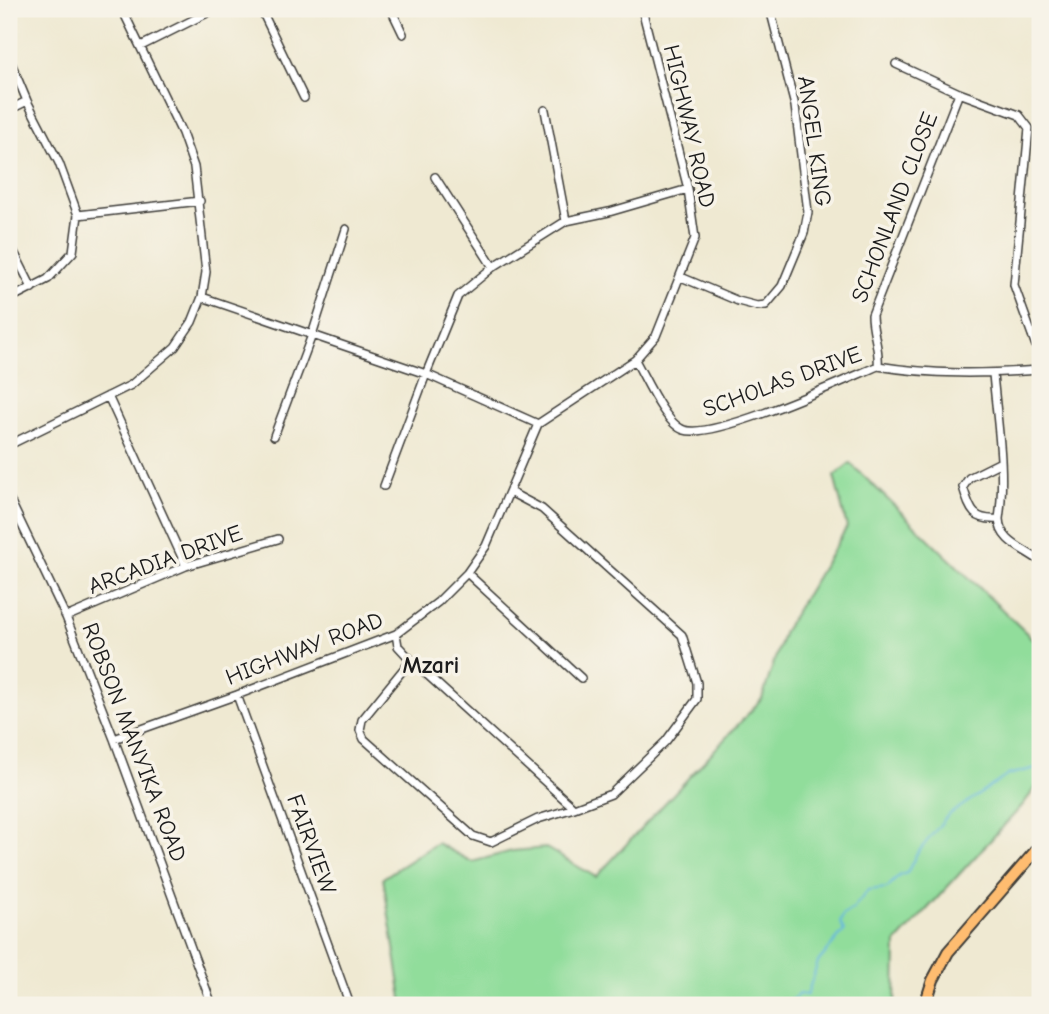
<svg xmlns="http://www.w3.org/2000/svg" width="1049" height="1014" font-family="'Comic Neue',sans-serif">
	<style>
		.green { fill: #91dd9b; stroke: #567c5c; stroke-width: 2 }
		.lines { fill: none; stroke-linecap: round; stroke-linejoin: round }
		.stream { stroke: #65b6e0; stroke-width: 2 }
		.minor-casing { stroke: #3c3b37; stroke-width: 10 }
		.highway-casing { stroke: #3c3b37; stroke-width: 14 }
		.minor { stroke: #fff; stroke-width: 7 }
		.highway { stroke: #febc70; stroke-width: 10 }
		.labels { text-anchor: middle; stroke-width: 7; stroke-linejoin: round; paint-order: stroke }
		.street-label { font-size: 23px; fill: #1c1c1c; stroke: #f7f3e8 }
		.neighbourhood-label { font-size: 24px; font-weight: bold; fill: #1c1c1c; stroke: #f7f3e8 }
	</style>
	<rect width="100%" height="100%" fill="#f7f3e8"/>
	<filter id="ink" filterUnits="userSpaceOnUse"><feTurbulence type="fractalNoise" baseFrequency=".0143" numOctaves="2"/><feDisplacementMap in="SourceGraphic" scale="14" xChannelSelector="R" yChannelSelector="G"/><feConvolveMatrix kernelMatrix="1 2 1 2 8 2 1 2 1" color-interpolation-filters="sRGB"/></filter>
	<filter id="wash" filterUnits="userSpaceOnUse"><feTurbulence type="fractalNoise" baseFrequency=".00686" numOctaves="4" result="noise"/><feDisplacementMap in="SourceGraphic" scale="28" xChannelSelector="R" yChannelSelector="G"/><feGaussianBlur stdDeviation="1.57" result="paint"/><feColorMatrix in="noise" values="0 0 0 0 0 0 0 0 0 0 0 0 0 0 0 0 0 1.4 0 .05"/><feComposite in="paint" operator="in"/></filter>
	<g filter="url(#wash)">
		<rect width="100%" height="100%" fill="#efe9d2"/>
		<path class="green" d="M850 463 1040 646V782L1021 807 896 943 895 1005H403L383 878 437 843 472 862 512 851 546 848 596 877 762 699 784 631 847 527 834 476Z"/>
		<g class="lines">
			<path class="stream" d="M786 1005 799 994 807 995 818 962 844 931 840 922 843 915 853 909 868 890 887 888 900 875 907 873 916 855 947 816 1008 775 1040 767"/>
		</g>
	</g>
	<g filter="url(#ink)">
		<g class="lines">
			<defs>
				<path id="minor" d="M261 9 304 98
					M391 9 403 34
					M141 46 215 9
					M9 58 27 101 59 163 78 215 73 252 48 279 9 299
					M896 64 959 93 872 315C872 332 880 349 878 366 932 375 985 374 1040 370
					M959 93 1019 115 1029 128 1014 285 1040 357
					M9 110 27 101
					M545 110 566 221
					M435 177 493 267
					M78 215 200 201
					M9 242 32 288
					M681 277 738 301 757 306 766 305 782 286 804 233 808 212 795 106 770 9
					M202 297 426 374 538 424
					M635 360C645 377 665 424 684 430 715 440 842 381 878 366
					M993 374C997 421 1006 471 999 519 972 521 970 509 963 487L969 478 1001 462
					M108 396 186 566
					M274 436 312 335 346 229
					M9 445 131 385 175 347 192 322 202 297 206 272 194 167 182 133 122 9
					M384 486 426 374 458 296 493 267 566 221 609 212 688 189
					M9 498 66 617 114 739 212 1005
					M999 519C1000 542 1023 548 1040 561
					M467 573 581 678
					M66 617 186 566 278 539
					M396 634 398 646 411 660 574 808 611 794 666 741 697 699V683L682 635 542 509 510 492
					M411 660 362 720 360 730 364 739 473 836 491 842 538 819 574 808
					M237 695 350 1005
					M114 739 237 695 396 634 438 602 467 573 486 546 538 424 635 360 656 336 695 238 688 189 642 9"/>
				<path id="highway" d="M925 1005 933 980 948 952 1040 846"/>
			</defs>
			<use href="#minor" class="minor-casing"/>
			<use href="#highway" class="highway-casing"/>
			<use href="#minor" class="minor"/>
			<use href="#highway" class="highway"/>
		</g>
	</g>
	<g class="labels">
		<g class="street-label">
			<text transform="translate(690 126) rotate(77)" y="8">HIGHWAY ROAD</text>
			<text transform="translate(815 141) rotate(82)" y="8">ANGEL KING</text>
			<text transform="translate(894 207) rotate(-69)" y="8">SCHONLAND CLOSE</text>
			<text transform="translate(782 381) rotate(-20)" y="8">SCHOLAS DRIVE</text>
			<text transform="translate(165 559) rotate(-20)" y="8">ARCADIA DRIVE</text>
			<text transform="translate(304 648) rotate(-21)" y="8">HIGHWAY ROAD</text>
			<text transform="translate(135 742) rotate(69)" y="8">ROBSON MANYIKA ROAD</text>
			<text transform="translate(312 844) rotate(70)" y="8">FAIRVIEW</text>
		</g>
		<g class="neighbourhood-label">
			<text x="431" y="673">Mzari</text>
		</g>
	</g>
	<rect width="1049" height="1014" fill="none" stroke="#f7f3e8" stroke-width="35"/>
</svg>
